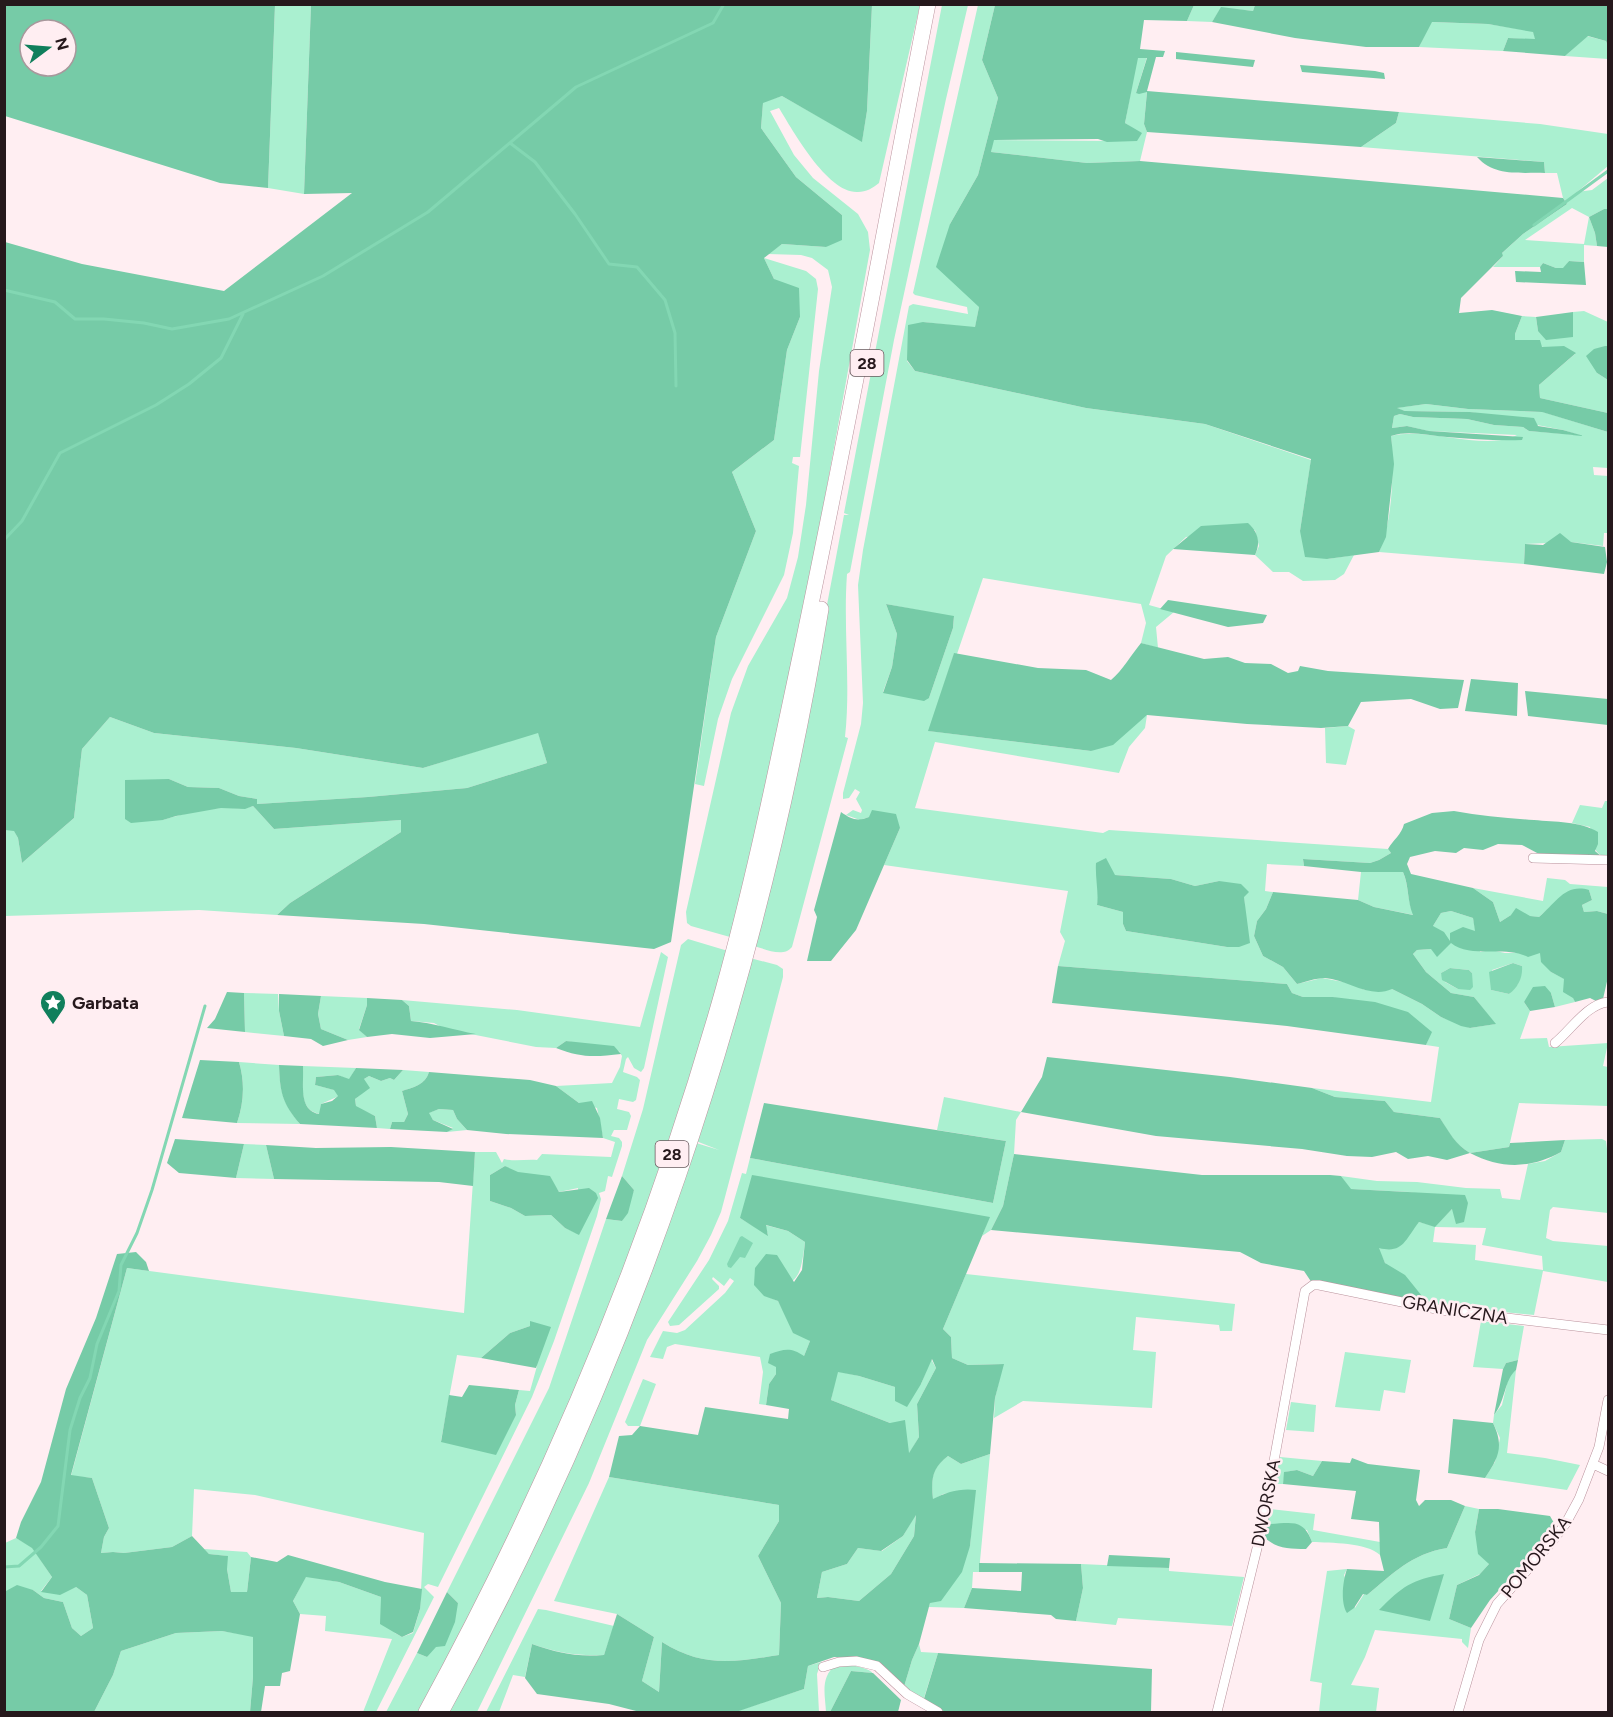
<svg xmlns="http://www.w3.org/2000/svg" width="1613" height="1717" font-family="Figtree,sans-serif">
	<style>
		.green { fill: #aaf0d0; fill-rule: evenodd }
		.forest { fill: #76cba7; fill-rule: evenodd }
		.water { fill: #83d7b3 }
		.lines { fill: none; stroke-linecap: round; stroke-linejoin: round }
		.stream { stroke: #83d7b3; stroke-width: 3 }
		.minor-casing { stroke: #ba939d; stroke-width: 10 }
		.primary-casing { stroke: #ba939d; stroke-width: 16 }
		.minor { stroke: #fff; stroke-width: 9 }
		.primary { stroke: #fff; stroke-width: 15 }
		.labels { text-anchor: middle; stroke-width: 5; stroke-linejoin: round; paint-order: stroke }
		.shield { fill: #ffeef2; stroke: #67585c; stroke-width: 1.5 }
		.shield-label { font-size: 16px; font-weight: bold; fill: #26181c }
		.poi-label { font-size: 18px; font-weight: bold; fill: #26181c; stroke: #ffeef2; text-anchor: start }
		.street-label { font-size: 18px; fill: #26181c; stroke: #ffeef2 }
	</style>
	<rect width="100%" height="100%" fill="#ffeef2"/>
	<path class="green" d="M275 5H311L304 194 268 188Z
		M872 5H920L879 183C873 188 866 192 858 192 828 194 793 131 779 108L770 111 794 155 813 178 858 214 868 232 870 250 817 541 752 854 730 937 691 926 687 923 686 912 731 713 748 666 787 598 798 557 806 505 819 371 832 287 828 270 812 258 801 255 768 254 782 244 826 247 842 215 796 177 761 128 763 102 782 96 862 141 867 111Z
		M942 5H968L946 99 894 340 850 572 847 574C843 629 851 683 845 737L848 738 792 947C783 958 766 949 754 946L826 610 844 515H849L844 513Z
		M978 5H995L982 60 998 98 978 175 950 224 979 307 975 328 923 322 907 361 915 371 1086 408 1205 424 1311 460 1300 531 1327 559 1354 555 1344 574 1335 580 1303 581 1289 572H1273L1255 555 1259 546 1255 530 1186 537 1166 556 1149 605 1174 612 1156 627 1158 648 1141 643 1146 623 1141 604 983 578 957 654H954L929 731 1091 751 1147 715 1145 728 1129 747 1119 773 935 742 915 808 1103 833 1109 830 1388 849 1391 853 1379 860 1370 863 1303 859 1304 866 1267 864 1265 891 1273 892 1266 909 1257 921 1254 936 1263 956 1283 967 1297 984 1322 978 1349 983 1365 990 1392 989 1422 1004 1441 1017 1470 1028 1495 1024 1474 997 1451 993 1426 972 1413 954 1417 950 1431 949 1433 926 1441 913 1451 911 1473 918 1480 952 1491 950 1505 953H1541L1551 972 1565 979 1575 1002 1555 1007 1551 993 1524 1002 1530 1011 1520 1039 1547 1038 1549 1047 1608 1043 1603 1066 1608 1067V1106L1519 1103 1509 1147 1470 1153C1455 1144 1448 1132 1440 1118L1394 1112 1385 1101 1335 1097 1312 1088 1431 1102 1439 1047 1426 1045 1431 1032 1333 997H1303L1292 993 1287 984 1058 966 1065 941 1060 932 1068 891 884 865 900 828 869 817 860 820 846 815 853 810 861 813 862 810 856 799 860 792 855 789 849 798 843 799V793L861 724 863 703 858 585 863 550 909 306 913 304 968 314 967 307 915 295 913 293ZM886 604 954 617 953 628 929 698 883 692 892 667 897 634ZM1115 875 1171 879 1195 886 1219 881 1244 897 1246 926 1227 947 1126 931 1123 924V912L1097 905 1099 897ZM1513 963 1522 966 1518 984 1509 994 1491 990 1492 970ZM1450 968 1469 970 1472 973 1458 989 1445 982 1441 973Z
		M1194 5H1255L1253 11 1221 8 1212 22 1187 21Z
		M1431 22 1488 24 1533 31 1536 40 1508 38 1503 51 1419 47Z
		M1587 36 1606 41 1608 46V59L1565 56Z
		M1147 57 1136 93 1147 91 1144 124 1147 132 1140 161 1087 163 991 152 993 140 1122 141 1131 127 1125 123 1137 58Z
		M1399 112 1540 124 1608 134V166L1577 192 1592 190 1608 178V209H1604L1589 217 1595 233 1597 246 1584 245V262L1569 261 1564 268H1556L1543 263 1540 267H1493L1503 256 1501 254 1523 234 1567 204 1563 198 1557 173H1545L1544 162 1361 147 1396 123ZM1572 208 1589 217 1584 244 1525 240Z
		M764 258 806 271 816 279 818 289 800 457H793L792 463 799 466 793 533 784 575 732 679 718 719 704 786 695 784 716 637 756 531 732 472 774 440 787 350 800 317 774 279Z
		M1584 311 1608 322V346H1605L1597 373 1608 380V413L1540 398 1539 385 1575 354C1559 343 1559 351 1543 347 1533 345 1525 341 1514 340L1515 334 1522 316 1536 317 1538 331 1573 337V312Z
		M1426 404 1468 409 1543 412 1608 432V468L1593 467 1594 475 1608 476V533H1604L1603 546 1571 542 1525 544 1524 564 1379 552C1393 520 1394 471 1391 436 1426 426 1486 452 1517 435L1428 431 1407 426 1392 428 1394 416 1400 414 1413 417 1467 419 1494 425 1523 427 1529 431 1579 435 1563 430 1470 412 1405 411 1395 408Z
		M110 717 154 733 296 748 423 768 538 732 547 763 467 788 368 797 257 804V799L239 796 219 788 188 787 169 779 163 820C181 814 201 810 220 808 231 807 242 810 253 806L274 829 401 820V832L290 903 277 915 199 910 5 916 4 830H14L18 838 22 863 74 818 82 749Z
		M1348 726 1355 730 1346 765 1326 763 1325 728Z
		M1605 801H1608V857C1592 856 1593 840 1590 827L1572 823 1580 805 1602 808Z
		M1377 871 1403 872C1409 886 1407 902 1414 915L1374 907 1358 900 1361 872Z
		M1547 878 1565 880 1570 884 1608 887V914L1597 911 1584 912 1582 905 1592 900 1589 890 1550 907 1539 917 1511 915 1500 922 1493 902 1473 888 1543 901Z
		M688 939 728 951 667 1149 643 1219 588 1360 517 1522 419 1712H386L417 1653 427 1657 458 1603 447 1592 549 1388 606 1219 622 1221 634 1190 622 1176 643 1109 681 945Z
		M661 952 668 957 644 1068 641 1072 634 1068 628 1057 626 1059 623 1072 637 1077 640 1080 636 1100 633 1102 619 1099 617 1109 629 1112 631 1116 627 1130H614L611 1136 619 1138 622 1142V1146L612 1177 608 1176 605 1191 599 1193 601 1199 597 1216 554 1341 532 1397 438 1587 428 1584 424 1587 434 1597 376 1712H363L392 1639 325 1631 326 1616 300 1614 293 1601 306 1576 339 1582 381 1597 395 1633 402 1637 413 1633 420 1609 424 1533 255 1495 194 1489 192 1536 172 1547 124 1553 113 1552 101 1553 104 1537 109 1528 92 1478 71 1476 127 1268 464 1313 475 1152H496L502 1163 504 1159C515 1162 526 1159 537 1160L542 1154 611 1157 615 1142 603 1138 597 1108 579 1103 556 1086 612 1083 620 1067 622 1056 619 1051 566 1041 556 1048 536 1047 445 1029 434 1023 411 1021 409 1006 402 1000 517 1010 640 1027ZM505 1166 511 1170 555 1186 559 1192 578 1188 579 1234 565 1228 551 1215 525 1216 511 1208 490 1201V1175ZM530 1326 537 1366 530 1391 519 1390 515 1405 516 1415 441 1441 457 1355 481 1358 510 1333Z
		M750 958 777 965 783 969V977L738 1148 721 1212 711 1235 697 1261 647 1340 589 1483 477 1712H448L696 1143 719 1150 696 1141Z
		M244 993 278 994 279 1011 284 1036 245 1032Z
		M321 996 367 998V1005L359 1029 367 1037 348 1040 321 1029 318 1014Z
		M239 1062 279 1065C280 1092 283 1103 300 1124L237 1123C244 1103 245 1082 239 1062Z
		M303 1066 356 1068 349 1080 338 1075 316 1077 315 1085 335 1090 339 1096 321 1104 320 1114C297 1110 304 1084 303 1066Z
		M403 1070 429 1072C425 1085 414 1087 402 1091L408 1114 404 1122H392L390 1129 377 1128 375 1116 356 1107 355 1099 360 1095 364 1079 369 1076 381 1081 390 1078 394 1080Z
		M944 1097 1021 1112 1016 1120 1014 1154 1003 1206 991 1230 982 1236 989 1217 740 1218 768 1235 765 1225 788 1231 805 1242C800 1281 799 1280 764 1295L778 1301 785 1314 810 1341 804 1356 776 1367V1374L769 1384 766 1405 759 1404 763 1372 760 1357 675 1344 667 1347 663 1359 650 1357 663 1331 677 1333 685 1330 725 1293 734 1281 730 1278 724 1286 713 1277 712 1279 719 1286V1289L679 1325 670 1326 668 1322 709 1260 728 1221 742 1173 746 1174 750 1158 993 1203 1006 1141 937 1130Z
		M439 1109 453 1110 457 1119 467 1130 447 1132 453 1128 433 1120 428 1113Z
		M1602 1139 1606 1141 1608 1157V1213L1553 1207 1550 1210 1546 1238 1553 1241 1608 1246V1282L1543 1271 1534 1315 1421 1304 1426 1301 1385 1263 1378 1248 1419 1222 1435 1226 1453 1208 1468 1203 1409 1192 1350 1189 1341 1176 1377 1181 1417 1182 1466 1188 1500 1189 1502 1198 1520 1200 1528 1164 1545 1161 1561 1152 1565 1140ZM1435 1227 1486 1228 1482 1245 1542 1256 1543 1270 1475 1260 1476 1245 1433 1242Z
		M244 1144 266 1145 274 1179 236 1178Z
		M966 1274 1235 1304 1232 1331H1220L1219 1325 1136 1317 1133 1350 1156 1352 1152 1408 1023 1401 994 1418 995 1398 1003 1364 968 1365 952 1358 951 1337 943 1329Z
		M1481 1321 1524 1326 1518 1360 1506 1363 1503 1369 1473 1367Z
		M1345 1352 1411 1360 1405 1393 1384 1390 1380 1411 1335 1407Z
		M931 1359 936 1368 917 1404 919 1437 909 1454 890 1423 831 1400 837 1371 859 1376 895 1387 921 1384Z
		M1516 1370 1507 1453 1545 1458 1580 1465 1567 1490 1485 1478 1495 1462 1500 1438 1493 1423 1494 1415 1502 1405 1509 1375Z
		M643 1379 656 1384 640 1426H628L625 1422Z
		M1291 1402 1316 1405 1314 1432 1286 1430Z
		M990 1454 979 1572H973L972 1588 964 1608 929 1607 930 1602 970 1546 975 1490 943 1494 933 1500C931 1480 931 1468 948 1456L961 1464Z
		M1280 1457 1322 1461 1313 1476 1297 1470 1285 1472 1283 1484H1273Z
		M609 1477 779 1505V1521L758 1556 781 1603 779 1655C734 1662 703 1668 662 1642L659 1692 642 1681 654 1637 617 1614 554 1601Z
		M1465 1506 1479 1509 1475 1532 1489 1564 1480 1574 1457 1585 1449 1619 1471 1628 1468 1648 1462 1642V1639L1375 1630 1365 1657 1351 1685 1379 1688 1376 1712H1319L1322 1683 1310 1681 1327 1571 1347 1569 1344 1575 1355 1608 1364 1594 1367 1595C1394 1573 1411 1554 1447 1548Z
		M1269 1509 1315 1514 1313 1530 1380 1542V1555C1366 1542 1331 1543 1312 1542L1307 1530 1267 1524Z
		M916 1514 914 1536 891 1574 859 1601 828 1597 817 1598 822 1572 847 1564 858 1548 882 1551 903 1536Z
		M16 1538 32 1547 52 1577 41 1591 76 1587 87 1595 93 1628 81 1636 72 1628 63 1602 44 1598 33 1590 6 1591 5 1698V1543Z
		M204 1549 247 1552 251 1557 247 1592H231L227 1569V1556L209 1554Z
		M1081 1564 1169 1568V1571L1244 1577 1232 1626 1118 1618 1116 1625 1076 1621 1083 1588Z
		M538 1609 546 1610 614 1626 604 1655C576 1656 558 1653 532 1644L525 1677 513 1675 499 1712H486Z
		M222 1631 253 1636V1677L250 1712H94L113 1675 121 1651 176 1633Z
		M919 1644 921 1652 938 1653 923 1701 903 1690 912 1660Z
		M821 1662 817 1674 819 1712 737 1711 804 1689 808 1666Z
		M836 1665C848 1665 863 1665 873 1673L851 1671 830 1712H826C825 1694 820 1677 836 1665Z"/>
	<path class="forest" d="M5 4 275 5 268 188 220 183 5 116ZM30 30H66V66H30Z
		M311 5H872L867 111 862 142 782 96 763 103 761 128 796 177 842 215V240L826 247 782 244 764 258 774 279 799 288 800 317 787 350 774 440 732 472 756 531 716 637 671 942 654 949 424 924 277 915 290 903 401 832V820L274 829 253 806 245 809 221 808 176 816 163 820 131 823 125 819V780L169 779 188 787 219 788 239 796 257 799V804L368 797 467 788 547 763 538 733 423 768 296 748 154 733 110 717 82 749 74 818 22 863 18 838 14 831 5 830V242L82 264 224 291 352 193 304 194Z
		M995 5H1194L1187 21 1144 20 1140 49 1165 51 1163 57H1156L1147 91 1399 112 1396 123 1361 147 1147 132 1144 124 1147 92 1139 94 1136 93 1147 58H1138L1125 123 1142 133 1137 141 1107 142 1098 139 994 140 991 152 1087 163 1140 161 1563 198 1567 204 1523 234 1502 253 1503 256 1461 298 1459 313 1492 310 1522 316 1515 334V340H1540L1542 347 1564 346 1576 353 1539 385 1540 398 1608 413V432L1542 412 1468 409 1426 404 1397 408 1405 411 1470 412 1534 418 1538 426 1563 430 1584 436 1529 431 1523 427 1494 425 1467 419 1413 417 1400 414 1394 416 1392 428 1407 426 1429 431 1523 437 1522 440C1497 441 1472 439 1447 437 1428 436 1410 430 1391 436L1394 464 1386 537 1379 552 1327 559 1305 557 1300 531 1311 459 1205 424 1086 408 915 371 907 360 908 325 923 322 975 327 979 307 936 267 950 224 978 175 998 98 982 60Z
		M1255 5H1608V46L1606 41 1588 36 1565 56 1503 51 1508 38 1535 39 1533 32 1488 24 1432 22 1419 47H1366L1295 38 1212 22 1221 7 1253 11Z
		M1176 52 1255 60 1253 67 1176 59Z
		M1300 65 1375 71 1384 73 1385 79 1302 72Z
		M1477 157 1544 162 1545 173C1520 172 1495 177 1477 157Z
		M1604 209H1608V247L1597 246 1595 233 1589 217Z
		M1569 261 1584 262 1586 285 1516 282 1515 271 1541 272 1540 267 1543 263 1556 268H1563Z
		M1573 312V337L1546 340 1538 331 1536 317Z
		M1605 346H1608V380L1597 373 1586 356 1594 349Z
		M1248 523C1258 532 1261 542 1255 555L1173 549 1201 526Z
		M1560 533 1571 542 1605 547 1607 562 1604 574 1524 564 1525 544 1543 545Z
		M1168 600 1267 615 1263 623 1228 627 1160 609Z
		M886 604 954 616 953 628 929 698 924 701 883 693 892 667 897 634Z
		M1141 643 1204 659 1228 657 1245 663 1271 664 1288 673 1298 671 1300 666 1328 671 1464 680 1458 708 1440 709 1411 699 1361 702 1348 726 1321 728 1247 724 1147 715 1113 745 1091 751 928 731 954 653 1038 668 1086 670 1111 680C1123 670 1131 655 1141 643Z
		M1471 679 1518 683 1517 716 1465 711Z
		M1525 691 1608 699V725L1528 716Z
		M872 810 896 814 900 828 856 930 831 961H807L817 917 814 910 841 812C851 819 857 822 869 817Z
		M1454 811C1481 816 1507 818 1534 820 1555 822 1580 821 1598 832V844L1595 851 1602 857 1539 854 1522 845 1498 844 1483 850 1464 848 1456 853 1435 851 1410 857 1407 864 1411 874 1473 888 1493 902 1500 922 1511 915 1516 908 1530 916 1539 917C1556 903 1565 883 1589 890L1592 900 1582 905 1584 912 1597 911 1608 914V977L1603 999 1596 1001 1590 998 1575 1002 1573 998 1563 992 1564 979 1551 972 1541 962 1540 953 1528 957C1505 945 1471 959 1451 943L1437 957 1431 949 1417 950 1413 954 1426 972 1451 993 1474 997 1496 1024 1470 1028 1461 1026 1441 1017 1422 1004 1392 989C1370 999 1348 980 1325 978 1316 978 1305 982 1297 984L1283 967 1263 956 1254 936 1257 921 1266 909 1273 892 1358 900 1374 907 1413 915C1407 901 1409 885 1403 872H1361L1304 866 1303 859 1370 863 1379 860 1391 853 1388 849C1393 840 1402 834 1404 824L1432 813ZM1451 911 1473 918 1475 931 1463 927 1450 933V941L1444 932 1433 926 1441 913Z
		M1106 858 1115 875 1171 879 1195 886 1219 881 1241 884 1249 892 1244 897 1250 943 1239 947H1227L1126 931 1123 924V912L1097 905C1099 894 1095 877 1096 863Z
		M1058 966 1287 984 1292 993 1303 997H1333L1375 1002 1408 1012 1432 1032 1426 1045 1287 1026 1052 1003Z
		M1545 986 1551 993 1555 1007 1530 1011 1524 1002 1533 987Z
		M227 992 244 993 245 1032 207 1028 215 1019Z
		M279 994 321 996 318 1014 321 1029 348 1040 323 1046 311 1039 284 1036 279 1011Z
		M367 998 402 1000 409 1006 411 1021C434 1023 454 1030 476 1034L430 1038 392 1034 367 1037 359 1030 367 1005Z
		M566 1041 614 1046 621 1054C595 1057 581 1058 556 1048Z
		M1047 1057 1230 1077 1312 1088 1335 1097 1385 1101 1394 1112 1440 1118C1449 1132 1455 1144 1470 1153L1509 1147 1510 1143 1565 1140 1561 1152C1530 1169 1501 1169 1470 1153L1447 1160 1428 1156 1408 1159 1396 1152 1372 1157 1347 1156 1302 1149 1156 1136 1021 1112 1042 1077Z
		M200 1060 239 1062C245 1082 244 1103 237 1123L182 1118Z
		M279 1065 303 1066C304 1084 298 1110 319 1114L321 1104 332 1101 338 1096 334 1090 315 1085 316 1077 338 1075 349 1079 356 1068 403 1070 394 1080 390 1078 381 1081 369 1076 364 1079 370 1088 355 1099 356 1106 375 1116 377 1128 300 1124C282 1103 280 1092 279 1065Z
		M429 1072 530 1080 556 1086 579 1103 592 1101 600 1118 603 1138 506 1134 467 1130 457 1119 453 1110 439 1109 429 1113 433 1120 453 1129 447 1132 390 1129 392 1122H404L408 1114 402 1091C414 1087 425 1085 429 1072Z
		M764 1103 1006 1141 993 1203 750 1158Z
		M175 1139 244 1144 236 1178 179 1173 167 1163Z
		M266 1145 316 1148 391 1147 475 1152 473 1186 439 1182 274 1179Z
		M1014 1154 1202 1175H1330L1341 1176 1351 1189 1465 1195 1468 1203 1464 1222 1456 1224 1452 1209 1435 1227 1419 1222C1405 1240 1403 1254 1379 1248L1385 1263 1405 1275 1426 1301 1421 1303 1312 1283 1304 1271 1261 1263 1240 1252 991 1230 1003 1206Z
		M505 1166 518 1172 550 1176 559 1192 589 1188 596 1193 598 1198 579 1235 565 1228 551 1215 525 1216 511 1208 490 1201V1175Z
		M752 1175 990 1217 943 1329 951 1337 952 1358 968 1365 1004 1364 995 1398 990 1454 961 1464 948 1456C932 1468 931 1479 933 1499 947 1492 960 1488 976 1490L970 1546 962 1572 941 1601 930 1603 919 1644 912 1660 903 1690 859 1658 834 1657 808 1666 804 1689 736 1712H640L609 1704 537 1694 525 1678 532 1644C559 1653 574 1657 604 1655L617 1614 654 1637 642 1681 659 1692 662 1642C703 1668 734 1662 779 1655L781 1603 758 1556 779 1521V1505L609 1477 619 1436 632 1435 640 1426 698 1435 705 1407 788 1419 789 1409 766 1405 769 1384 776 1374V1367L768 1363 770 1354C784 1349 791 1347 804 1356L810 1341 793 1333 778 1301 764 1296 754 1285 755 1268 766 1254 777 1255 794 1282 802 1270 805 1242 788 1231 766 1225 768 1236 740 1218ZM932 1359 936 1368 917 1404 919 1437 909 1453 905 1420 890 1423 831 1400 838 1372 859 1376 895 1387V1401L907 1407 921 1384ZM916 1515 914 1536 891 1574 859 1601 828 1597 817 1598 822 1572 847 1564 858 1548 881 1551 903 1536Z
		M622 1176 634 1190 628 1213 622 1221 606 1219Z
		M136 1252 146 1262 149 1271 127 1268 71 1475 92 1478 109 1528 104 1537 101 1553 113 1552 124 1553 172 1547 192 1536 209 1554 228 1556 227 1569 231 1592H247L251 1557 277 1562 288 1555 385 1582 422 1589 420 1609 413 1632 402 1637 380 1624 381 1597 339 1582 306 1577 293 1601 300 1614 290 1671 282 1673 280 1686H265L261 1712H250L253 1677V1637L222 1631 176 1633 121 1651 113 1675 94 1712H5L6 1591 17 1585 33 1590 44 1598 63 1602 72 1628 81 1636 93 1628 87 1595 76 1587 60 1595 41 1592 52 1577 32 1548 16 1538 21 1522 41 1482 66 1389 96 1318 117 1254Z
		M530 1321 551 1327 536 1368 481 1358 510 1333 530 1326Z
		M1518 1360 1516 1370C1504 1380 1506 1400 1494 1415L1503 1369 1506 1363Z
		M469 1385 519 1390 515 1405 516 1415 496 1455 441 1442 449 1395 462 1397Z
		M1453 1419 1493 1423C1504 1446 1499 1457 1485 1478L1448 1473Z
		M1352 1458 1368 1464 1420 1470 1416 1500 1419 1506 1425 1500H1451L1465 1506 1447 1548C1411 1554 1394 1573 1367 1595L1363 1594 1354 1608 1347 1613C1340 1603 1343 1580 1347 1569L1384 1571 1380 1555 1379 1522 1351 1519 1356 1491 1283 1484 1284 1472 1297 1470 1313 1476 1322 1461 1350 1463Z
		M1479 1509H1498L1550 1516 1554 1523 1546 1538 1490 1600 1471 1628 1449 1619 1457 1585 1479 1575 1489 1564 1478 1554 1475 1532Z
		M1267 1524C1290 1524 1303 1517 1312 1542L1306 1549C1289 1549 1276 1549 1263 1536Z
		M1109 1555 1170 1558 1169 1568 1107 1566Z
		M979 1563 1081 1564 1083 1588 1076 1621 1056 1619 1051 1615 964 1608 972 1588 1021 1591 1022 1572H979Z
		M1444 1574 1430 1621 1379 1610C1403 1586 1411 1580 1444 1574Z
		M447 1592 458 1603 455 1622 445 1646 436 1647 427 1657 417 1653Z
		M938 1653 1152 1669 1151 1712H948L927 1707 923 1702Z
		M851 1671 873 1673 901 1700 898 1712H830Z"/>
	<path class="water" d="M1513 963 1522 966C1523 977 1518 988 1509 994L1491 990 1489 972Z
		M1450 968 1469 970 1472 973 1473 987 1470 990 1458 989 1442 980 1441 973Z
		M742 1236 753 1243 745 1258 740 1257 731 1268 728 1267 727 1264 740 1237Z"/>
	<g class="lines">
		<path class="stream" d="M510 143 535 162 575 214 609 264 637 267 665 300 675 333 676 386
			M1534 225 1608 171
			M4 290 55 302 75 319H104L144 323 172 329 229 319 323 276 428 212 576 87 713 23 724 4
			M4 540 22 521 60 453 156 405 189 384 221 358 243 314
			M4 1567 19 1566 41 1547 58 1526 70 1430 80 1398 90 1378 97 1344 119 1291 121 1265 137 1233 152 1190 205 1006"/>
		<defs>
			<path id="minor" d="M1533 858 1608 860
				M1555 1043C1571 1030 1587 1004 1608 1002
				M1593 1464 1608 1471
				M823 1667 839 1662 856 1661 877 1666 907 1694 938 1712
				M1217 1712 1261 1532 1305 1291 1313 1285H1319L1441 1310 1608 1330
				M1458 1712 1479 1640 1497 1604 1551 1543 1566 1523 1579 1499 1599 1447 1608 1400"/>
			<path id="primary" d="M426 1712C551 1483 652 1242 723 990 753 883 775 775 798 666 845 447 885 225 928 4
				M441 1712C630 1370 757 995 821 609"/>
		</defs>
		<use href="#minor" class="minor-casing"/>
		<use href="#primary" class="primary-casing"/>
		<use href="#minor" class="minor"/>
		<use href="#primary" class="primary"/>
	</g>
	<defs>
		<symbol id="sight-pin" viewBox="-11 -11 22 30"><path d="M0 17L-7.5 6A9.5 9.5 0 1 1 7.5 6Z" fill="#107f5c" stroke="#ffeef2"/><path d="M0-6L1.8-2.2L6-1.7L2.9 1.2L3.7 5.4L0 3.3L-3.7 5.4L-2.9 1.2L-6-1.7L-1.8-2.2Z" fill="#fff"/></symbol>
	</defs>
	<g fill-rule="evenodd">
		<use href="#sight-pin" x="38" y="988" width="30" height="40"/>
	</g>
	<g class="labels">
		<g class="shield">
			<rect x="850.5" y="350" width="33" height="26" rx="4.5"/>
			<rect x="655.5" y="1141" width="33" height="26" rx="4.5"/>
		</g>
		<g class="shield-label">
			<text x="867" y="369">28</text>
			<text x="672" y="1160">28</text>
		</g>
		<g class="poi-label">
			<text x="72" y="1009">Garbata</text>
		</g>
		<g class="street-label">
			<text transform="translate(1455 1310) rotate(9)" y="6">GRANICZNA</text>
			<text transform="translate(1266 1503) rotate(-79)" y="6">DWORSKA</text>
			<text transform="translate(1536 1557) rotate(-51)" y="6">POMORSKA</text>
		</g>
	</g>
	<rect width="1613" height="1717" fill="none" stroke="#26181c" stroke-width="12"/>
	<g transform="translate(48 48) rotate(74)"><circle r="28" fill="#ffeef2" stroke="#a8989c" stroke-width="1.5"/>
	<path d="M0-4.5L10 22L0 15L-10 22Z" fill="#107f5c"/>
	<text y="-9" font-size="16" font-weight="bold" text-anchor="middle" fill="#26181c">N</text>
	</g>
</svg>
